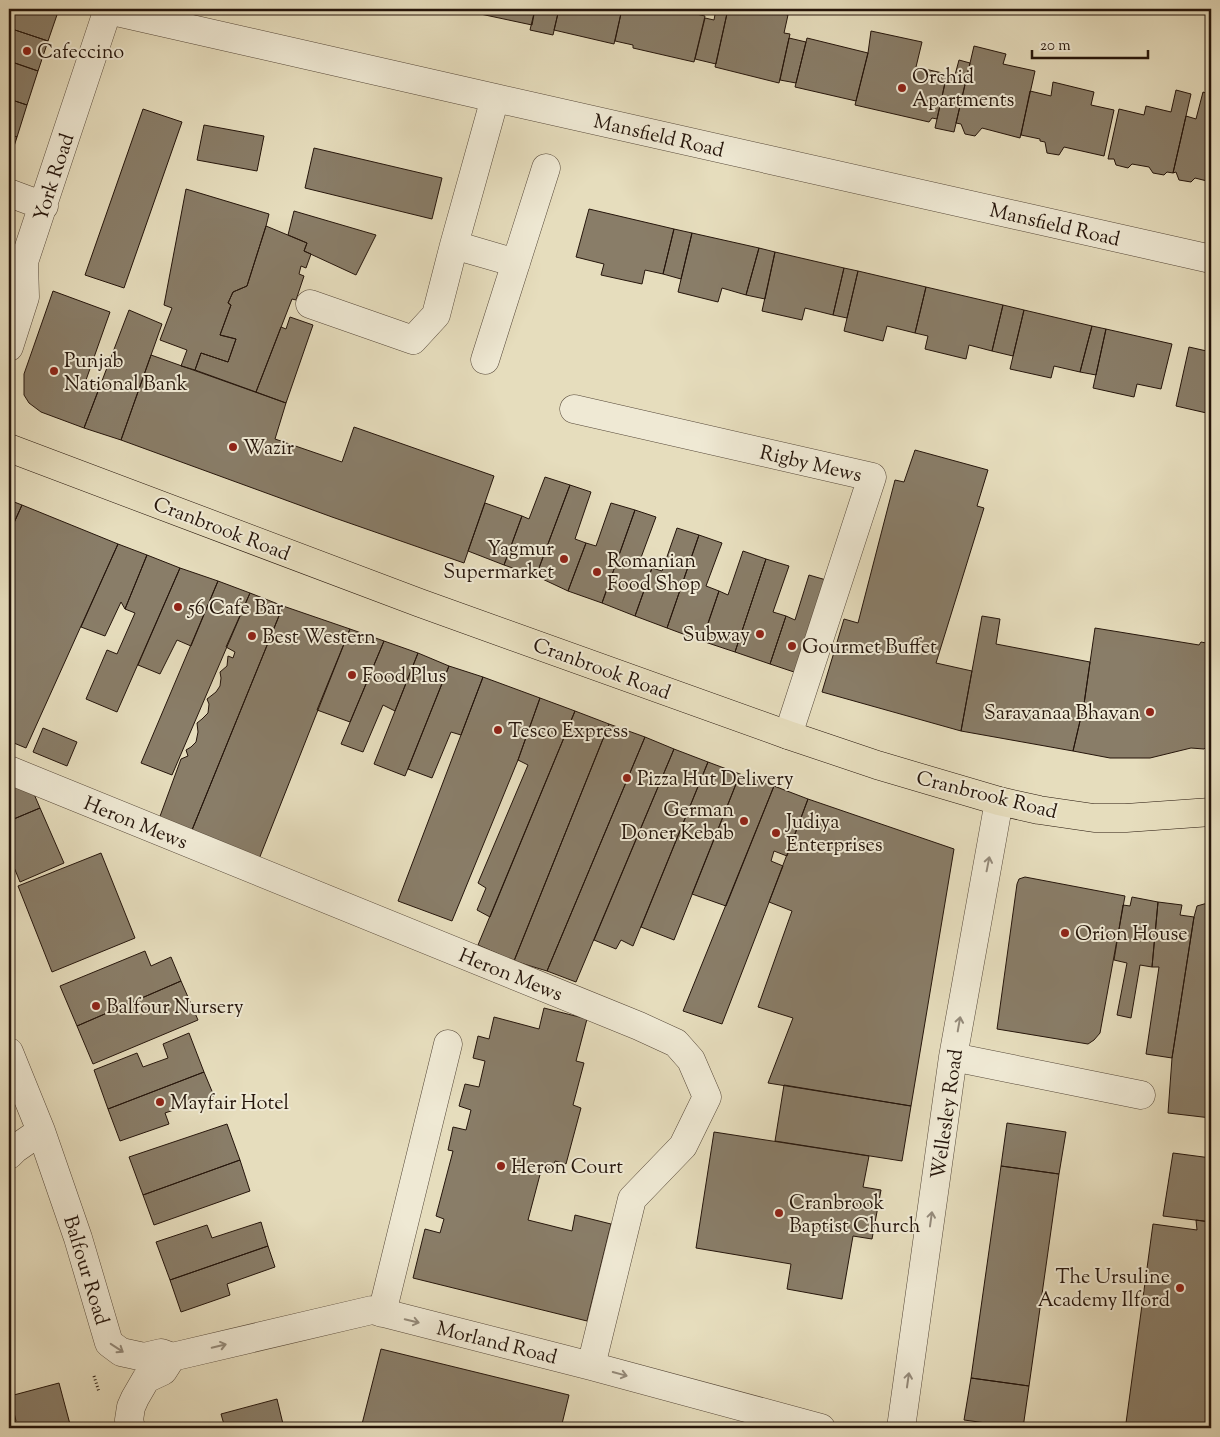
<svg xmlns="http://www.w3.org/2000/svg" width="1220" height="1437" font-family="'Sorts Mill Goudy',serif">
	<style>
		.building { fill: #897d68; stroke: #25150b }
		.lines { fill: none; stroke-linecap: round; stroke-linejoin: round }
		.minor-casing { stroke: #554738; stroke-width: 29 }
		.major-casing { stroke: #25150b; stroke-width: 29 }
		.path { stroke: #25150b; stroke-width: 3; stroke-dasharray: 1 2.5; stroke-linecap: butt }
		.minor { stroke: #efe9d4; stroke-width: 28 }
		.major { stroke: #e6ddbd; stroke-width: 28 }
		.oneway { stroke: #948a7a }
		.poi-dot { fill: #8f2418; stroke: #efe9d4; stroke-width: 2 }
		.labels { text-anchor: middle; stroke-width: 4; stroke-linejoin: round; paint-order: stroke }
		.poi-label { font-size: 20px; fill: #25150b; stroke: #efe9d4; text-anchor: start }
		.street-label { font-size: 20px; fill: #25150b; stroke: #efe9d4 }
	</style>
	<rect width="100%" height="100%" fill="#e6ddbd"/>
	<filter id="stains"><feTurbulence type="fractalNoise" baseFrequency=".004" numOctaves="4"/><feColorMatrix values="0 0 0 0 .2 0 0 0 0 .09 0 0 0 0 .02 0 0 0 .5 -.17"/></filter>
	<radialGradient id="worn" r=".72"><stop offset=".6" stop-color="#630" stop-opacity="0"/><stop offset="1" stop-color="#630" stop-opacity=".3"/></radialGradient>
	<path class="building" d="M9 9H59L48 41 9 28Z
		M472 9H535L532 25 471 12Z
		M535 9H559L553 35 530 30Z
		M559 9H622L614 44 554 30Z
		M622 9H674L705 16 694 62 633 48V45L615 41Z
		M716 9H728L716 64 695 59 705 18 714 20Z
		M728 9H759L788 15 784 33 790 34 779 83 715 67Z
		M9 28 48 41 38 71 9 61Z
		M871 31 922 42 916 67 947 74 937 119 932 118 929 122 855 105 868 53Z
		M789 38 806 42 796 83 780 80Z
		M807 38 868 53 856 101 795 87Z
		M974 46 1006 54 1003 64 1035 71 1020 138 982 128 975 136 965 134 961 124 956 123Z
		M959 60 970 63 954 132 935 128 947 74 955 75Z
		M9 61 38 71 27 105 9 99Z
		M1053 82 1094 92 1091 105 1114 110 1104 156 1064 147 1059 155 1047 153 1045 142 1040 141V139L1021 135 1030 91 1051 96Z
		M1176 90 1191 94 1173 173 1167 172 1164 175 1153 173 1149 167 1132 164 1128 168 1116 165 1114 159H1108L1119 109 1144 115 1146 106 1171 112Z
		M1203 92 1211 95V182L1195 178 1191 182 1179 180 1176 172 1173 173 1186 116 1196 119Z
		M9 99 27 105 17 137 9 134Z
		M143 109 182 122 124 288 85 275Z
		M204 125 264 136 257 171 197 160Z
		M9 134 17 137 9 162Z
		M314 148 442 178 432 219 305 188Z
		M186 189 269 214 266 226 247 286 233 292 228 303 231 305 220 335 236 339 228 362 201 353 195 370 181 366 187 350 160 340 172 308 164 305Z
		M589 209 674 229 663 274 645 270 642 284 601 275 604 264 576 257Z
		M294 211 376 235 356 275 304 251 307 243 288 235Z
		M266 226 307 243 304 251 311 254 306 268 301 266 299 274 304 276 296 300 292 299 256 392 195 370 201 353 228 362 236 339 220 335 231 305 228 303 233 292 247 286Z
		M674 229 692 233 681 279 663 274Z
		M692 233 759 248 746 295 722 288 718 302 678 292Z
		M759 248 775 252 765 299 746 295Z
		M775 252 844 268 833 315 805 308 802 320 762 311Z
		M844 268 858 271 847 318 833 315Z
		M858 271 926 287 915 333 887 326 883 341 844 331Z
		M926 287 1003 305 992 351 969 345 966 359 925 349 928 336 915 333Z
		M53 291 110 312 86 380 100 386 84 428 41 412 29 403 24 395V374Z
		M1003 305 1024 310 1013 356 992 351Z
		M129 310 162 324 121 440 84 428Z
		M1024 310 1092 326 1080 372 1054 366 1051 378 1010 369Z
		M290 317 313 325 286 403 256 392 281 327 286 329Z
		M1092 326 1106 329 1096 375 1080 372Z
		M1106 329 1172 344 1161 389 1137 384 1134 397 1093 388Z
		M1189 347 1211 352V414L1176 406Z
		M151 355 286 403 275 439 342 462 354 427 494 476 464 563 332 517 121 440Z
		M915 450 988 470 977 506 984 508 936 663 972 671 961 731 822 692 844 619 858 623 895 480 904 482Z
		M545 477 570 485 536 576 504 565 522 516 529 519Z
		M570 485 591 492 575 539 586 543 568 591 536 576Z
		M9 500 22 505 9 534Z
		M485 503 522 516 504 565 468 551Z
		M611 503 635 510 602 603 568 591 586 543 596 546Z
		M22 505 118 544 26 748 9 741V534Z
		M635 510 656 517 639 563 652 568 635 616 602 603Z
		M677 528 699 535 667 628 635 616 652 568 662 571Z
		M699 535 722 543 706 586 719 591 702 641 667 628Z
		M118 544 147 555 125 609 121 602 105 636 81 627Z
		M743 551 766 559 735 652 702 641 719 591 728 595Z
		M147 555 180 568 117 712 86 699 107 650 117 654 135 613 125 609Z
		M766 559 789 566 773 612 786 616 770 664 735 652Z
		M180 568 218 581 191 646 177 640 160 674 138 665Z
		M809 575 833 582 803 675 770 664 786 616 795 620Z
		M218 581 250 593 172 775 141 763Z
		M250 593 283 606 192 830 159 819 181 759 188 756 186 750 191 747 196 742 198 732 197 723 202 719 208 713 209 704 207 699 216 692 220 686 221 678 220 672 227 666 228 656 233 658 235 652 226 647Z
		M283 606 350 629 259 859 192 830Z
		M982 616 1000 619 996 644 1090 662 1084 704 1073 751 961 731Z
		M1095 628 1199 645 1201 642 1211 644V745H1208L1204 749 1191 748 1150 758H1110L1073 751 1084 704Z
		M350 629 384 641 350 722 317 710Z
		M384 641 418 653 395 711 383 705 363 752 341 744Z
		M418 653 449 666 405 776 374 764Z
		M449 666 483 677 461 735 451 732 432 778 408 769Z
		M483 677 540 698 518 760 452 921 398 901Z
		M540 698 575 711 490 917 477 910 486 888 478 883 528 765 518 760Z
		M575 711 609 724 514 961 478 945Z
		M609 724 645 737 547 971 514 961Z
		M43 728 77 742 67 766 33 752Z
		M645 737 674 749 576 982 547 971Z
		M674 749 708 762 633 946 621 940 616 949 594 940Z
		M708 762 740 774 674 940 641 927Z
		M740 774 774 786 726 906 692 894Z
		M9 784 34 794 40 808 9 821Z
		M774 786 808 799 787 856 774 851 771 861 783 866 722 1024 683 1011Z
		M808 799 954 849 911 1106 768 1083 793 1018 758 1007 792 911 769 902Z
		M40 808 64 863 20 882 9 855V821Z
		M101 853 135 938 52 972 18 886Z
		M1025 877 1125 896 1100 1033 1094 1040 1088 1044 997 1029 1017 884 1019 879Z
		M1132 897 1158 902 1152 967 1140 965 1131 1018 1117 1015 1127 963 1114 960 1123 905 1130 906Z
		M1158 902 1182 905 1180 915 1194 917 1172 1058 1146 1054 1159 967H1152Z
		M1211 902V1118L1168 1113 1172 1058 1194 917 1197 906Z
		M145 951 151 966 171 957 181 981 77 1026 60 986Z
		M181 981 198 1020 93 1064 77 1026Z
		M544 1008 587 1019 576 1061 584 1063 573 1105 581 1108 566 1164 555 1161 553 1170 542 1167 528 1220 572 1231 575 1215 611 1224 587 1321 413 1278 425 1229 440 1233 444 1219 436 1216 453 1151 448 1150 453 1127 466 1130 471 1110 459 1106 465 1084 479 1087 485 1061 473 1058 478 1036 489 1039 494 1017 539 1029Z
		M189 1033 204 1072 108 1109 94 1070 137 1053 143 1067 168 1058 163 1044Z
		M204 1072 214 1096 165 1113 169 1124 120 1141 108 1109Z
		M784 1085 911 1106 902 1161 775 1141Z
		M1007 1123 1066 1132 1059 1174 1001 1166Z
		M227 1124 240 1160 143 1195 129 1157Z
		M714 1132 869 1156 863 1187 881 1190 872 1239 853 1236 842 1299 787 1289 791 1264 696 1248Z
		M1173 1153 1211 1158V1222L1163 1216Z
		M240 1160 250 1191 154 1225 143 1195Z
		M1001 1166 1059 1174 1029 1386 971 1378Z
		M1196 1220 1211 1222V1428H1170L1126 1423 1153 1224 1197 1230Z
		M261 1222 268 1246 170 1280 156 1242 207 1225 212 1238Z
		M268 1246 275 1267 227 1284 230 1295 181 1312 170 1280Z
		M381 1349 569 1395 561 1428H361Z
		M971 1378 1029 1386 1023 1428 964 1420Z
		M59 1383 71 1428H9V1423L16 1421 10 1396Z
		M277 1399 284 1428H225L221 1414Z"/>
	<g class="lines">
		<defs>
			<path id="minor" d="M108 10 495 98 1211 259
				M9 193 44 206
				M454 245 516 263
				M310 304 413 340 436 315 454 245 495 98
				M9 347 25 297 24 262 108 9
				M485 360 546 168
				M574 409 872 477 788 735
				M9 770 639 1026 676 1043 691 1060 707 1097 683 1146 632 1199 591 1366
				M9 1052 41 1131 78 1238 109 1343 121 1352 144 1357 161 1353 172 1357
				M953 1057 1141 1095
				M9 1155 15 1149 41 1131
				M382 1313 448 1044
				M172 1357 372 1310 591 1366 821 1428
				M131 1428 129 1420 131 1407 135 1398 146 1379 163 1371 172 1357
				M901 1428 953 1057 999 801"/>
			<path id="major" d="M9 448 420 603 788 735 877 765 999 801 1039 810 1094 818H1126L1211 812"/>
		</defs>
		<use href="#minor" class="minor-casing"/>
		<use href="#major" class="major-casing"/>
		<path class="path" d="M94 1376 99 1392"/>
		<use href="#minor" class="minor"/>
		<use href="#major" class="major"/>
	</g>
	<defs><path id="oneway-shaft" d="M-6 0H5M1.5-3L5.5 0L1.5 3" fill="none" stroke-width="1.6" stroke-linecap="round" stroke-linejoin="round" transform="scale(1.25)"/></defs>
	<g class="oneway">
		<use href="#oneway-shaft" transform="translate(988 864) rotate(-79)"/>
		<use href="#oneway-shaft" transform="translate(959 1024) rotate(-80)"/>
		<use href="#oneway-shaft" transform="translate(931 1219) rotate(-82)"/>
		<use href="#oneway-shaft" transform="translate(412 1321) rotate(14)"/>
		<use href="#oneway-shaft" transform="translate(219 1346) rotate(-13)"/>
		<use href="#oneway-shaft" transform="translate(117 1348) rotate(33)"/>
		<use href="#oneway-shaft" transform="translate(620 1374) rotate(15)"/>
		<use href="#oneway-shaft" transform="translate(908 1380) rotate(-82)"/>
	</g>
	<g class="poi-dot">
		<circle cx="27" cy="51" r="5"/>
		<circle cx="902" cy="88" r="5"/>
		<circle cx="54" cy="371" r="5"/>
		<circle cx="233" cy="447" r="5"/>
		<circle cx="564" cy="559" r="5"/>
		<circle cx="597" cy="572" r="5"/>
		<circle cx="178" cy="607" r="5"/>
		<circle cx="760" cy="634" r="5"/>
		<circle cx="252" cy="636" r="5"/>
		<circle cx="792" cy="646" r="5"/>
		<circle cx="352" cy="675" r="5"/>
		<circle cx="1150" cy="712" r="5"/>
		<circle cx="498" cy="730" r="5"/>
		<circle cx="627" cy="778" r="5"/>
		<circle cx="744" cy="821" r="5"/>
		<circle cx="776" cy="833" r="5"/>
		<circle cx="1065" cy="933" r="5"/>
		<circle cx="96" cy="1006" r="5"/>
		<circle cx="160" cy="1102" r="5"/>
		<circle cx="501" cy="1166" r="5"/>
		<circle cx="779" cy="1213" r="5"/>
		<circle cx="1180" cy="1288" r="5"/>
	</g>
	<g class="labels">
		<g class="poi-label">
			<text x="37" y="58">Cafeccino</text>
			<text x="912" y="83">Orchid<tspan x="912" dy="23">Apartments</tspan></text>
			<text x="64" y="367">Punjab<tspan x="64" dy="23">National Bank</tspan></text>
			<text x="243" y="454">Wazir</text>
			<text x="554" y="555" text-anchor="end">Yagmur<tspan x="554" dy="23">Supermarket</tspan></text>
			<text x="607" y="567">Romanian<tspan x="607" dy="23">Food Shop</tspan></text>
			<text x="188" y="614">56 Cafe Bar</text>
			<text x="750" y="641" text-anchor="end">Subway</text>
			<text x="262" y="643">Best Western</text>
			<text x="802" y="653">Gourmet Buffet</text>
			<text x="362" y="682">Food Plus</text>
			<text x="1140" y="719" text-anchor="end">Saravanaa Bhavan</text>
			<text x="508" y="737">Tesco Express</text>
			<text x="637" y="785">Pizza Hut Delivery</text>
			<text x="734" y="816" text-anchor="end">German<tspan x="734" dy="23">Doner Kebab</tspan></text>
			<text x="786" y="828">Judiya<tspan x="786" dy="23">Enterprises</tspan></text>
			<text x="1075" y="940">Orion House</text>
			<text x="106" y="1013">Balfour Nursery</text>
			<text x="170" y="1109">Mayfair Hotel</text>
			<text x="511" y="1173">Heron Court</text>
			<text x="789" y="1209">Cranbrook<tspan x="789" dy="23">Baptist Church</tspan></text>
			<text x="1170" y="1283" text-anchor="end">The Ursuline<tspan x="1170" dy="23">Academy Ilford</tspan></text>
		</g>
		<g class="street-label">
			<text transform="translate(659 135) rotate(13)" y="7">Mansfield Road</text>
			<text transform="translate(53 177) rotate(-72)" y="7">York Road</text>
			<text transform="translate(1055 224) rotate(13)" y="7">Mansfield Road</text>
			<text transform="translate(811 463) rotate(13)" y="7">Rigby Mews</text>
			<text transform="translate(222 528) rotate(21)" y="7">Cranbrook Road</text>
			<text transform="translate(602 668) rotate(20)" y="7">Cranbrook Road</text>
			<text transform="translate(987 794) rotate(14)" y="7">Cranbrook Road</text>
			<text transform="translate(136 822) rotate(22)" y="7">Heron Mews</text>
			<text transform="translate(511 974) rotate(22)" y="7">Heron Mews</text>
			<text transform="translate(946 1114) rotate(-82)" y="7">Wellesley Road</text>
			<text transform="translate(87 1270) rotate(73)" y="7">Balfour Road</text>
			<text transform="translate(497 1342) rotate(14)" y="7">Morland Road</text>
		</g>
	</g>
	<rect width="1220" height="1437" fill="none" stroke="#e6ddbd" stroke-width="30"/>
	<rect x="10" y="10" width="1200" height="1417" fill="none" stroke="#25150b" stroke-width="2.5"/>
	<rect x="15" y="15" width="1190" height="1407" fill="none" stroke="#25150b"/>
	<path d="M1032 50v8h116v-8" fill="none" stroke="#25150b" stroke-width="2.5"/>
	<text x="1040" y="50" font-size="15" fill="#25150b" stroke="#efe9d4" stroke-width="4" paint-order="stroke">20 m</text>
	<rect width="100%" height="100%" filter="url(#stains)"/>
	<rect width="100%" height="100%" fill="url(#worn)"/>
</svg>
